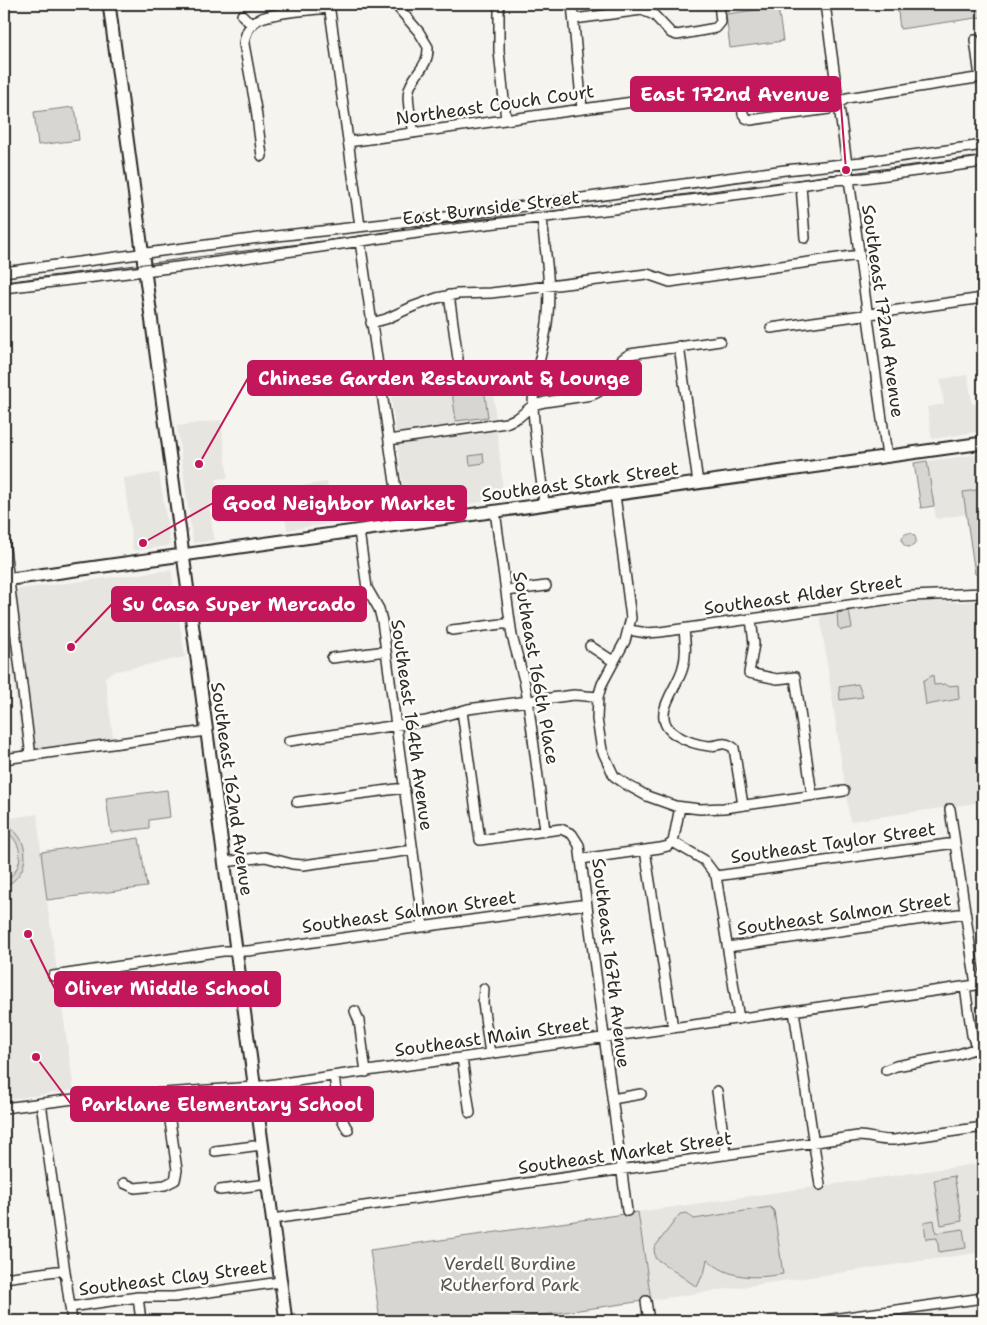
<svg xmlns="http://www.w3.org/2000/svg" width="987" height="1325" font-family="'Shantell Sans',sans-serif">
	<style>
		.built { fill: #e6e5e0 }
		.green { fill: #d7d6d2; stroke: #81807e }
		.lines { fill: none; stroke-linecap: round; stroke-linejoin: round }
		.minor-casing { stroke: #2b2b2b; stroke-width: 12 }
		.major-casing { stroke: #2b2b2b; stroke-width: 15 }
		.minor { stroke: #fdfcf7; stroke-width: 9 }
		.major { stroke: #fdfcf7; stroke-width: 11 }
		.tram { stroke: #2b2b2b; stroke-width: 1 }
		.labels { text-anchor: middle; stroke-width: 5; stroke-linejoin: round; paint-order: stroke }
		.street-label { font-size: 18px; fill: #2b2b2b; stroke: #fdfcf7 }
		.park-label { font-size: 18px; fill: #565655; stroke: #fdfcf7 }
		.leader { fill: none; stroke: #c2185b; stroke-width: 2 }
		.callout-dot { fill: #c2185b; stroke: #fdfcf7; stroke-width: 2 }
		.callout { fill: #c2185b; stroke: #c2185b; stroke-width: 2 }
		.callout-label { font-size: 19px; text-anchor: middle; font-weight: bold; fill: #fff }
	</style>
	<rect width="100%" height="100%" fill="#f5f4ef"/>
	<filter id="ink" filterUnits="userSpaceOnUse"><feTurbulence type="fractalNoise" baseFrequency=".02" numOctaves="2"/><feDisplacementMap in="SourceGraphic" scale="10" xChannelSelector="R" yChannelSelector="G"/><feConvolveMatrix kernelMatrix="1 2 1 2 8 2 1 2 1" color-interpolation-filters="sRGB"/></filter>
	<g filter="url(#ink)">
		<path class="built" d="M968 375 972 404 983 403V431L932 439 927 407 944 404 940 379Z
			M492 381 504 499 410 512 406 510 391 396Z
			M221 420 228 478 216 479 220 502 209 504 214 540 193 543 177 426Z
			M983 454V489L963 492 967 514 936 519 927 461Z
			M159 473 170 542 168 546 133 551 124 478Z
			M327 482 333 523 287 530 281 489Z
			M171 570 185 657 112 672 105 677 113 738 23 750 7 631H4V591Z
			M927 601 958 602 978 601 983 634V802L850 821 820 615Z
			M37 814 45 888 74 1090 4 1100V819Z
			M983 1163V1252L651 1300 638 1212Z"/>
		<path class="green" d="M897 4H983V17L900 29Z
			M778 7 783 41 730 48 726 14Z
			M73 107 76 113 79 140 38 145 34 112Z
			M484 388 488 417 456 421 452 392Z
			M483 454 484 463 470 465 469 456Z
			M927 461 934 506 921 508 914 463Z
			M983 489V573L975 574 963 492Z
			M902 540a7 7 0 1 1 14 0a7 7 0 1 1-14 0Z
			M849 611 852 628 841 630 838 627 837 613Z
			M933 675 934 685 946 684 948 686 958 685 959 699 926 705 923 681Z
			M858 684 863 697 840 700 839 687Z
			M167 790 170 817 149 820V828L111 833 106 798Z
			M4 824C32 837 32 874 4 887V881C25 870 25 842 4 830Z
			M139 838 147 887 47 900 41 852Z
			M954 1176 962 1221 941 1225 934 1180Z
			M770 1207 774 1211 783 1274C755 1279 728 1279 707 1259L705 1270 697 1287 655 1258 654 1248 680 1214 687 1213 694 1219Z
			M638 1212 651 1300 500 1321H380L370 1250Z
			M934 1220 936 1233 963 1229 966 1248 939 1252 937 1238 926 1239 924 1222Z"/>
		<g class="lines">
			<defs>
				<path id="minor" d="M329 4 360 226
					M395 4 419 32 428 47C429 68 413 73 409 90 406 101 412 121 414 133
					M499 4V51L506 120
					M572 4 582 109
					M825 4 887 456
					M242 15 252 25
					M574 19 642 10 654 15 671 33 677 35 716 28 721 22 719 4
					M975 40 980 77
					M740 85 743 114 746 118 751 120 829 109 847 98 983 77
					M348 142 647 100
					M262 156 256 109 244 44C245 35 248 26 256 21 268 12 313 10 329 8
					M801 185 805 238
					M542 218C545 250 551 283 548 314 546 345 533 373 533 405 534 438 541 472 544 504
					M360 241 401 524
					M4 272 259 238 438 218 785 170 862 162 983 145
					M4 288 210 263 445 229 741 194 833 180 864 178 983 162
					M449 295 458 359
					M371 323 386 319 412 307 437 298 457 294 491 293 647 274 670 282 676 281 859 255
					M771 328 983 298
					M679 346 698 483
					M389 440 506 423 519 417 533 405 545 402 592 395C617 385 608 365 630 354L720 341
					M615 495 631 618 625 641 602 684 598 697 597 719 602 750 614 776 627 785 647 796 675 806 700 809 724 808 844 791
					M495 511 512 636 524 680 528 701 545 830
					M359 531 367 588 379 609 382 621 423 927
					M4 541 30 749 28 756
					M506 591 546 586
					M751 619 754 644 749 673 777 679 795 677 812 795
					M684 629C685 642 687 654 683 667 678 689 647 717 676 735 686 741 698 745 709 746 721 746 723 740 734 748L743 805
					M452 630 510 623
					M629 630 647 633 660 632 912 596 983 593
					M590 646 613 661
					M332 658 386 651
					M462 711 480 840 561 829 572 834 579 845 627 1211
					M289 741 426 721 468 709 528 701 574 695 598 697
					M4 759 206 731
					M297 802 404 788
					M950 809 976 985
					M673 842 704 860 716 876 739 1019
					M673 842 680 807
					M645 850 673 1028
					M581 859 660 848 668 846 673 842
					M224 862 265 857 292 864 303 865 413 850
					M716 876 955 843
					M728 947 965 913
					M53 976 223 951H248L587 904
					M965 987 972 1035 983 1064
					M484 989 483 1003 490 1054
					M355 1011 359 1021 366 1072
					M794 1011 820 1185
					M462 1058 470 1113
					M886 1070 896 1066 956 1055 977 1048
					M334 1076C337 1095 337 1114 348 1130
					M717 1091 726 1155
					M612 1099 641 1094
					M41 1103 72 1321
					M4 1108 74 1099 254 1087 983 984
					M215 1151 262 1145
					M124 1183 135 1188 165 1185 175 1180 177 1170 166 1093
					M220 1190 267 1184
					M272 1219 858 1136C870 1136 881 1141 894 1140L983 1127
					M4 1278 64 1270
					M138 1297 141 1321
					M646 1301 649 1321
					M70 1307 138 1297H174L280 1282
					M818 1321 983 1298"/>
				<path id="major" d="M109 4 286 1321
					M4 580 983 443"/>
			</defs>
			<use href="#minor" class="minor-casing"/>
			<use href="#major" class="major-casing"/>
			<use href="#minor" class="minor"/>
			<use href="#major" class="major"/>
			<path class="tram" d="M4 282 983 156"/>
		</g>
	</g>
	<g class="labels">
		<g class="street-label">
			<text transform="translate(495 105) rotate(-8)" y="6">Northeast Couch Court</text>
			<text transform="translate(491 208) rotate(-7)" y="6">East Burnside Street</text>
			<text transform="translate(883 311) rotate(82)" y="6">Southeast 172nd Avenue</text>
			<text transform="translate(580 482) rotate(-8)" y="6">Southeast Stark Street</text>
			<text transform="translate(803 595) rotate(-8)" y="6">Southeast Alder Street</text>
			<text transform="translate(536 668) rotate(80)" y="6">Southeast 166th Place</text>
			<text transform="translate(412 725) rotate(82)" y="6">Southeast 164th Avenue</text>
			<text transform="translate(232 789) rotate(82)" y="6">Southeast 162nd Avenue</text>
			<text transform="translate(833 843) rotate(-8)" y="6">Southeast Taylor Street</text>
			<text transform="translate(409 912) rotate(-8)" y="6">Southeast Salmon Street</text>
			<text transform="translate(844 914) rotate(-8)" y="6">Southeast Salmon Street</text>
			<text transform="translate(611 963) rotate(83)" y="6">Southeast 167th Avenue</text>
			<text transform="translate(492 1037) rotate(-8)" y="6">Southeast Main Street</text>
			<text transform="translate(625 1153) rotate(-8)" y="6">Southeast Market Street</text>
			<text transform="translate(173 1278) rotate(-7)" y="6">Southeast Clay Street</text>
		</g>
		<g class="park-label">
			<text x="510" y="1270">Verdell Burdine<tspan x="510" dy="21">Rutherford Park</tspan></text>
		</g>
	</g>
	<path class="leader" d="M846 170L840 94M199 464L248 378M143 543L213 503M71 647L112 604M28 934L55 989M36 1057L71 1104"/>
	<g class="callout-dot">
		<circle cx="846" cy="170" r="5"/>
		<circle cx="199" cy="464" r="5"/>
		<circle cx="143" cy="543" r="5"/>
		<circle cx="71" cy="647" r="5"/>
		<circle cx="28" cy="934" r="5"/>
		<circle cx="36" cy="1057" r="5"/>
	</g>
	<g class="callout">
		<rect x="631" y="77" width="209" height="34" rx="5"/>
		<rect x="248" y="361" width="393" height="34" rx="5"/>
		<rect x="213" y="486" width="253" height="34" rx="5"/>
		<rect x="112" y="587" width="254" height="34" rx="5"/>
		<rect x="55" y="972" width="225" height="34" rx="5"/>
		<rect x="71" y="1087" width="302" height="34" rx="5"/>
	</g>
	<g class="callout-label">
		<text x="735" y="101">East 172nd Avenue</text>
		<text x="444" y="385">Chinese Garden Restaurant &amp; Lounge</text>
		<text x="339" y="510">Good Neighbor Market</text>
		<text x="239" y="611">Su Casa Super Mercado</text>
		<text x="167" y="995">Oliver Middle School</text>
		<text x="222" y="1111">Parklane Elementary School</text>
	</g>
	<rect width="987" height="1325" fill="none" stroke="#fdfcf7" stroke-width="20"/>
	<rect x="10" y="10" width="967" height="1305" fill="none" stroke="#2b2b2b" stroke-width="2" filter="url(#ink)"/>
</svg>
